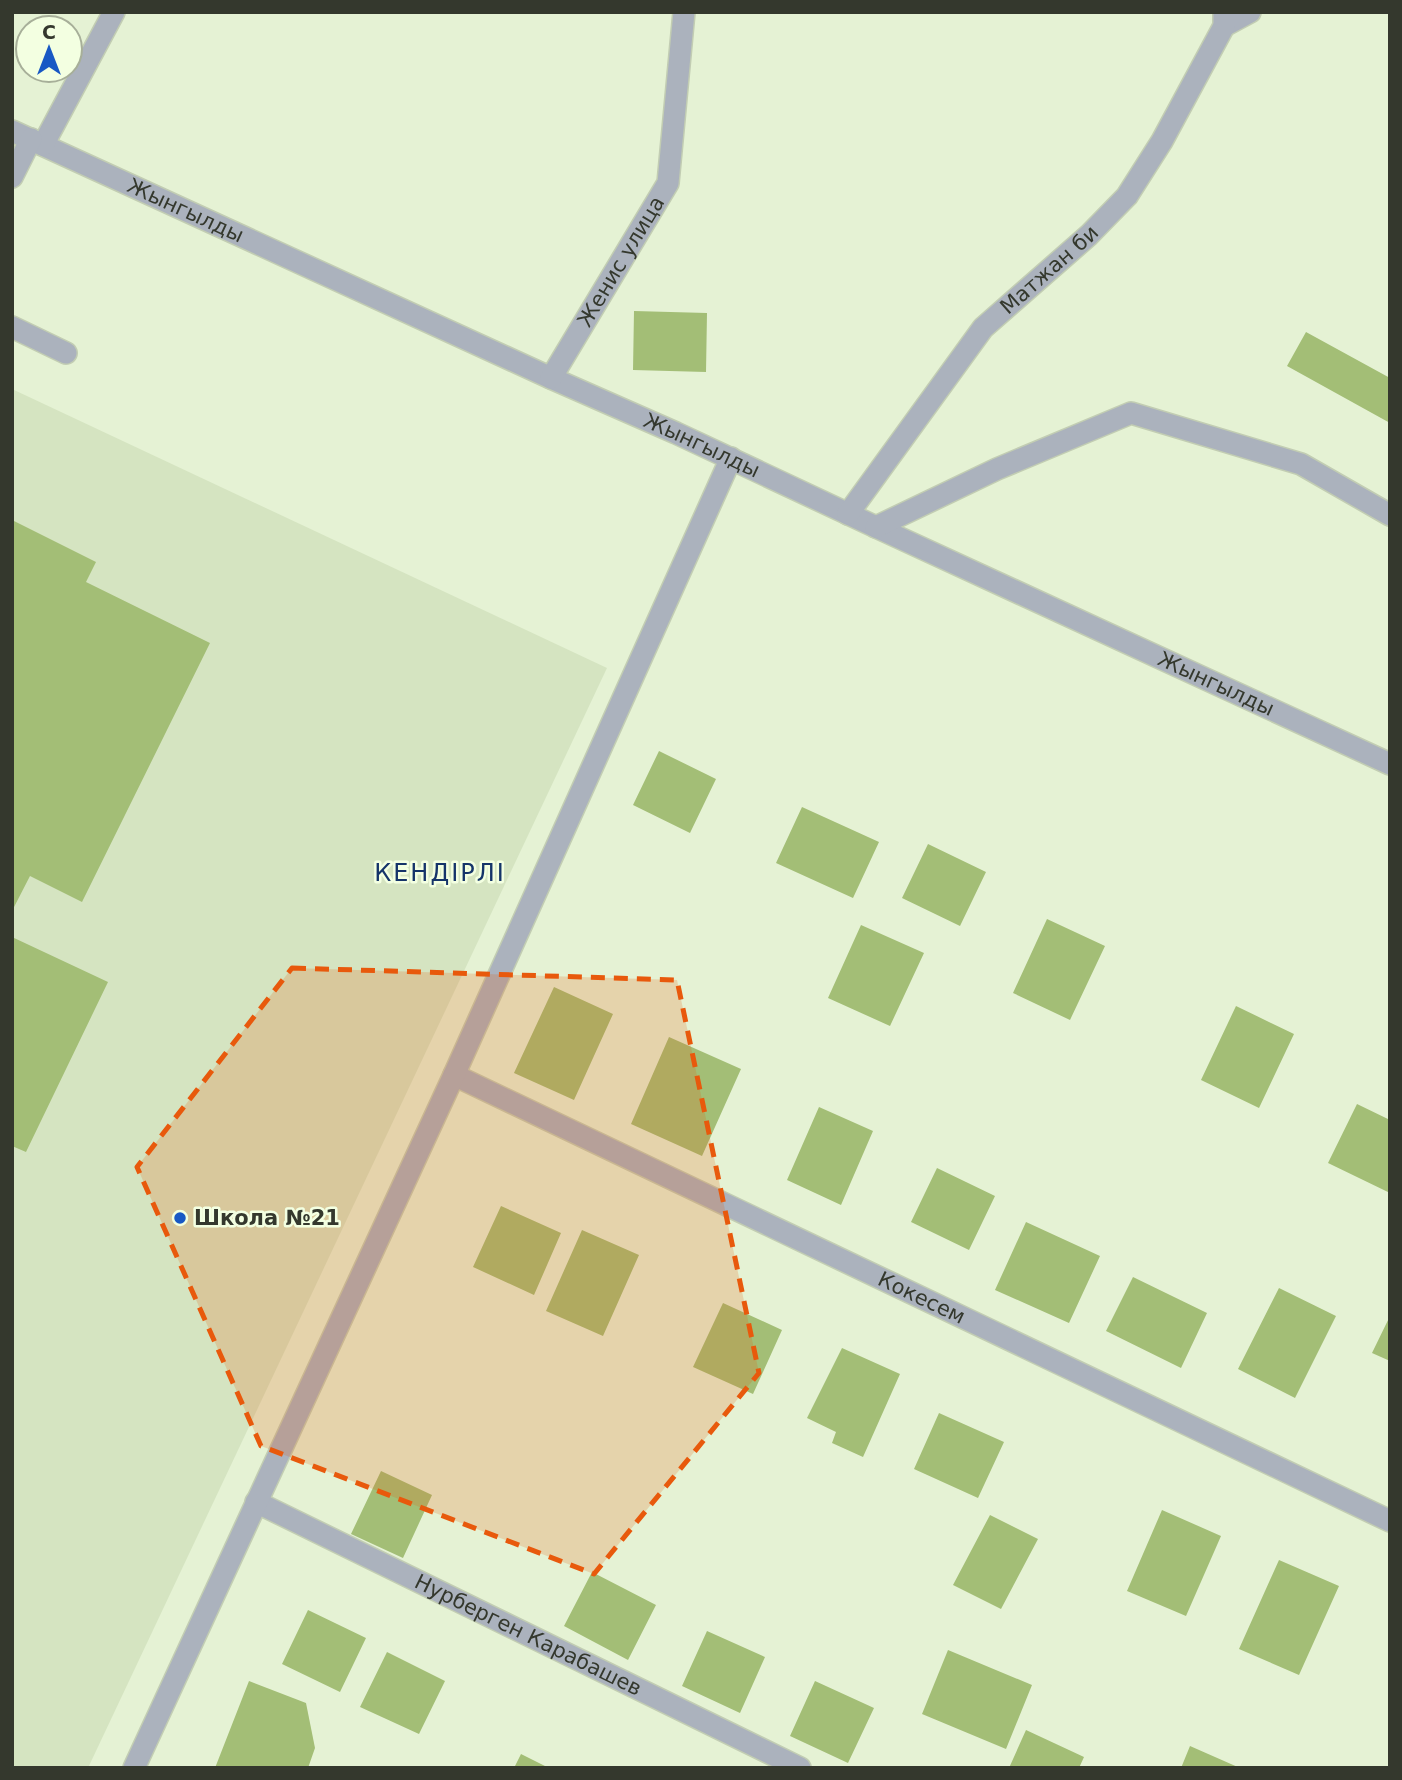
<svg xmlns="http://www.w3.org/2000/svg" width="1402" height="1780" font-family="'DejaVu Sans',sans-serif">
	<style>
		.built { fill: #d5e4c1 }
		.building { fill: #a3be76 }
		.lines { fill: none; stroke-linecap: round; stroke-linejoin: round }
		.minor-casing { stroke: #c2cdb3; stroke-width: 24 }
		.minor { stroke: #abb2bd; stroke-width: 21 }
		.marked { fill: #e8590c; fill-opacity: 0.2; stroke: #e8590c; stroke-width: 5; stroke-dasharray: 14 9; stroke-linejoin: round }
		.poi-dot { fill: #1858c4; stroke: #f3ffe1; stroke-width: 2.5 }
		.labels { text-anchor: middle; stroke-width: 5; stroke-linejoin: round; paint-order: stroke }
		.street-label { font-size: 21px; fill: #34382d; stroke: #f3ffe1 }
		.poi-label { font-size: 21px; font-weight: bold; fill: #34382d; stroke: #f3ffe1; text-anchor: start }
		.quarter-label { font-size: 24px; letter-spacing: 2px; fill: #153469; stroke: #f3ffe1 }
	</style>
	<rect width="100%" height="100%" fill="#e5f2d4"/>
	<path class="built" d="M12 389 607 668 88 1768H12Z"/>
	<path class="building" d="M634 311 707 313 706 372 633 370Z
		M1306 332 1390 378V423L1287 366Z
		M12 520 96 562 86 582 210 643 82 902 30 876 12 911Z
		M659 751 716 779 690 833 633 805Z
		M802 807 879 842 853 898 776 863Z
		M928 844 986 872 960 926 902 898Z
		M1047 919 1105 946 1070 1020 1013 993Z
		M861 925 924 953 890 1026 828 998Z
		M12 937 108 982 26 1152 12 1146Z
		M554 987 613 1014 574 1100 514 1073Z
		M1236 1006 1294 1034 1259 1108 1201 1080Z
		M669 1037 741 1069 702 1156 631 1124Z
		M1357 1104 1390 1120V1193L1328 1163Z
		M819 1107 873 1131 841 1205 787 1180Z
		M937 1168 995 1196 969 1250 911 1222Z
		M501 1206 561 1233 534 1295 473 1267Z
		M1026 1222 1100 1256 1069 1323 995 1290Z
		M582 1230 639 1255 603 1336 546 1311Z
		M1133 1277 1207 1313 1181 1368 1106 1331Z
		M1279 1288 1336 1316 1295 1398 1238 1369Z
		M723 1303 782 1330 753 1394 693 1367Z
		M1390 1316V1361L1372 1353Z
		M842 1348 900 1374 863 1457 832 1443 836 1432 807 1418Z
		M939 1413 1004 1442 978 1498 914 1469Z
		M381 1471 432 1495 403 1558 351 1534Z
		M1162 1510 1221 1536 1186 1616 1127 1591Z
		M990 1515 1038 1539 1001 1609 953 1585Z
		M1279 1560 1339 1586 1299 1675 1239 1649Z
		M592 1572 656 1605 628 1660 564 1626Z
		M308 1610 366 1638 340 1692 282 1664Z
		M707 1631 765 1657 740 1713 682 1686Z
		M948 1650 1032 1685 1006 1749 922 1714Z
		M387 1652 445 1681 419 1734 360 1707Z
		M249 1681 306 1703 315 1748 308 1768H215Z
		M815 1681 874 1708 848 1763 790 1736Z
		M1026 1730 1084 1757 1079 1768H1009Z
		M1190 1746 1240 1768H1181Z
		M521 1754 549 1768H514Z"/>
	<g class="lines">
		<defs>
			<g id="minor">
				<path d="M1224 26 1250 12"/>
				<path id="s1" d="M12 131 551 378 676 433 876 527 1390 764"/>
				<path d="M43 145 114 12"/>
				<path d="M12 177 31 139"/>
				<path d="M12 327 66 353"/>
				<path id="s2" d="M551 378 668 183 684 12"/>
				<path id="s3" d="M848 514 983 328 1089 235 1127 196 1162 141 1224 26V12"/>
				<path d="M876 527 997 469 1131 413 1301 464 1390 515"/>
				<path id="s4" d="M454 1075 1390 1521"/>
				<path id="s5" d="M256 1502 800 1768"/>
				<path d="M134 1768 454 1075 731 458"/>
			</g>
		</defs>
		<use href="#minor" class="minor-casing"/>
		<use href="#minor" class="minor"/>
	</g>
	<path class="marked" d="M292 968 677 980 759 1373 594 1574 261 1446 137 1167Z"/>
	<circle class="poi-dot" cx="180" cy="1218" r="7"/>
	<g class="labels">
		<g class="street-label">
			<text dy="7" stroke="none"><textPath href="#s1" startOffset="191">Жынгылды</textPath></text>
			<text dy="7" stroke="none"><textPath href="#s2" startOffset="136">Женис улица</textPath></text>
			<text dy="7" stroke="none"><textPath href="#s3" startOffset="318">Матжан би</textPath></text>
			<text dy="7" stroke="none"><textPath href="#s1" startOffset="758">Жынгылды</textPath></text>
			<text dy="7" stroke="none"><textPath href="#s1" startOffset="1325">Жынгылды</textPath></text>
			<text dy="7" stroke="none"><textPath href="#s4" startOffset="518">Кокесем</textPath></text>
			<text dy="7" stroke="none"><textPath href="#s5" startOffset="303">Нурберген Карабашев</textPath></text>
		</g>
		<g class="poi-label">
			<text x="194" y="1225">Школа №21</text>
		</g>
		<g class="quarter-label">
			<text x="440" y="881">КЕНДІРЛІ</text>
		</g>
	</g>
	<rect width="1402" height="1780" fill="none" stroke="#34382d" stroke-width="28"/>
	<g transform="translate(49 49)"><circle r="33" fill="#f3ffe1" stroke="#a7af99" stroke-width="2"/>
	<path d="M0-5L12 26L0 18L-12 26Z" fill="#1858c4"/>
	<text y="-10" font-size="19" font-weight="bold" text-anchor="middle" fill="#34382d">С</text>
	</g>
</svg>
